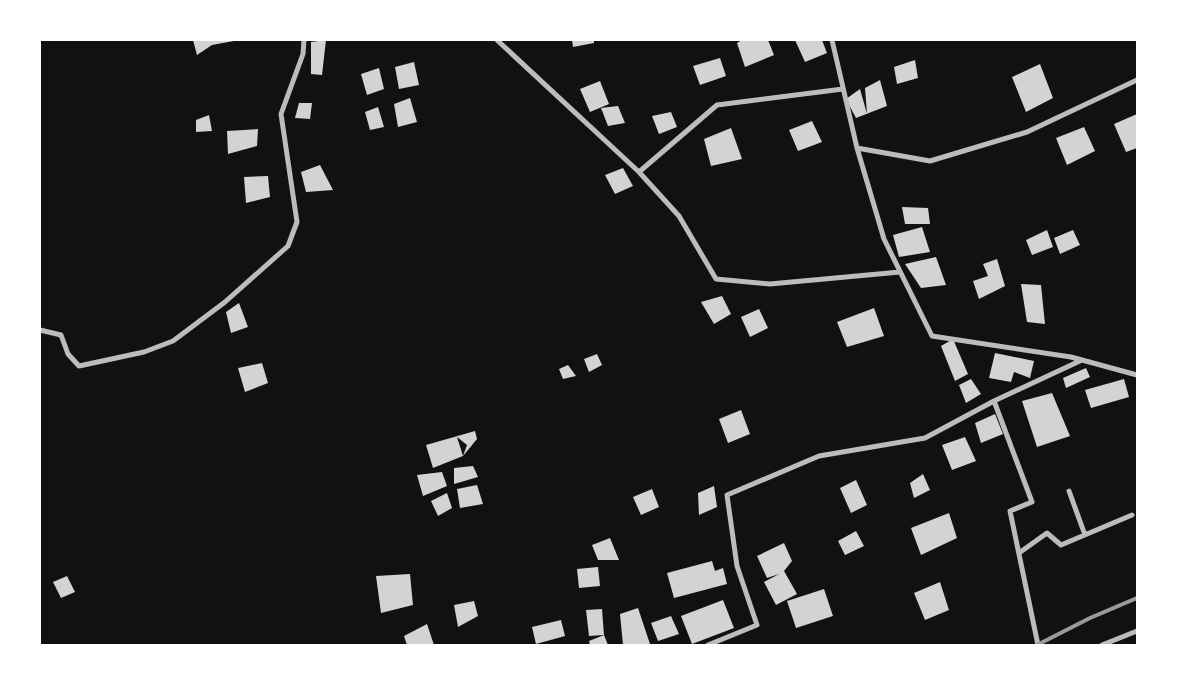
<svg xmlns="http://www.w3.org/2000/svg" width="1177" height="685" font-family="'Noto Serif',serif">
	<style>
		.building { fill: #d3d3d3 }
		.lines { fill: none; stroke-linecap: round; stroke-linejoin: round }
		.minor { stroke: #bcbcbc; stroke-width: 5 }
		.rail { stroke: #9a9a9a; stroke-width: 4 }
	</style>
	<rect width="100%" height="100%" fill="#111"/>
	<path class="building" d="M193 40H234V41L212 45 197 55Z
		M326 40 322 75 311 74V42Z
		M572 40H594V43L573 47Z
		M742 40H768L774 55 745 67 737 43Z
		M795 40H822L827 53 805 62Z
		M720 58 726 76 700 85 693 66Z
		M915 60 918 78 897 84 894 67Z
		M414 62 419 85 399 89 395 67Z
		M1040 64 1053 98 1026 112 1012 77Z
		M379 68 384 89 367 95 361 74Z
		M880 80 887 106 856 118 846 99 860 89 867 114 865 88Z
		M600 81 609 104 590 112 580 89Z
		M410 98 417 122 398 127 394 104Z
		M299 103H312L310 119 295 118Z
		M618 106 625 123 608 126 601 108Z
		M378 107 384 127 370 130 365 112Z
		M671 112 677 127 659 134 652 116Z
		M1137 114V148L1126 152 1114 124Z
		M209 115 212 131 196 132V120Z
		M812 121 822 142 798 151 789 130Z
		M1084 127 1095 151 1067 165 1056 138Z
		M731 128 742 159 711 166 704 139Z
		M258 129 257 146 228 154 227 131Z
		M320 165 333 190 306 192 301 172Z
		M623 168 633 186 615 194 605 175Z
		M268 176 270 197 246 203 244 177Z
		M902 207 928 208 930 224H905Z
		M922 227 930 252 899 257 893 235Z
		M1047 230 1053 247 1032 255 1026 240Z
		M1073 230 1080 245 1060 254 1054 238Z
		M936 257 946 285 921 288 905 264Z
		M997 259 1005 286 979 299 973 281 988 276 983 264Z
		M1021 284 1041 285 1045 324 1027 322Z
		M722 296 731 314 714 324 701 302Z
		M239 303 248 327 231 333 226 312Z
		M874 308 884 336 847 347 837 322Z
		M759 309 768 328 750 337 741 317Z
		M953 339 968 374 955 381 941 346Z
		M995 353 1034 361 1030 378 1014 372 1011 382 989 378Z
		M597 354 602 365 589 372 584 359Z
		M262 363 268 383 245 392 238 368Z
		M568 365 576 376 563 379 559 369Z
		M1086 368 1090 377 1066 388 1063 378Z
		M971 379 981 394 966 403 959 385Z
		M1124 379 1129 397 1091 408 1085 390Z
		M1052 393 1070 436 1037 447 1022 401Z
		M741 410 750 434 728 443 719 419Z
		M995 414 1003 434 981 443 975 423Z
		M475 431 477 439 463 456 467 445 457 437 463 456 433 468 426 445Z
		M965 437 976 461 952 470 942 445Z
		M473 466 478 477 454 484V468Z
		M442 472 447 486 423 496 417 475Z
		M923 474 930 490 914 498 910 483Z
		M856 480 867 505 851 513 840 488Z
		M477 485 483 504 460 508 457 489Z
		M714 486 717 507 699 515 698 493Z
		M652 489 659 507 641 515 633 497Z
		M447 493 452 508 438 516 431 501Z
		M949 513 957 538 921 555 911 528Z
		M856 531 864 546 845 555 838 541Z
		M610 538 619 560H598L592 545Z
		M784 543 792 561 784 571 797 594 776 605 764 582 779 574 767 578 757 556Z
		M712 561 715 571 723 568 727 584 674 598 667 573Z
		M598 567 600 586 579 588 577 569Z
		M410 574 413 605 381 613 376 576Z
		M67 576 75 592 61 598 53 582Z
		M940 582 949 610 925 620 914 593Z
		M824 589 833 616 796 628 787 601Z
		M723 600 734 628 692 644 681 616Z
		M474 601 478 616 458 627 454 605Z
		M638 608 650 644 623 645 620 614Z
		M602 609 604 635 589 636 586 610Z
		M671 616 679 634 658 641 651 623Z
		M561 620 565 636 536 644 532 627Z
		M427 624 434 645H407L404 636Z
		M604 635 608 645H590L589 641Z"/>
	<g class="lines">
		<path class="minor" d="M497 40 639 172 679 216 716 279 770 284 900 272
			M832 40 857 148 884 239 932 336 1071 357 1137 375
			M857 148 930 161 1027 132 1137 80
			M639 172 717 105 843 89
			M40 330 61 335 68 354 79 366 144 352 173 341 225 302 288 246 297 222 281 114 303 54 304 40
			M994 401 1032 502 1010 511 1038 645
			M1069 491 1085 535
			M1019 553 1047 533 1061 545 1132 515
			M708 645 757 625 737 566 727 495 819 456 925 438 994 401 1082 360
			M1102 645 1137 631"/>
		<path class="rail" d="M1037 645 1090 618 1137 598"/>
	</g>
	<rect width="1177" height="685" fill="none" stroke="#ffffff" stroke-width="82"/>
</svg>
